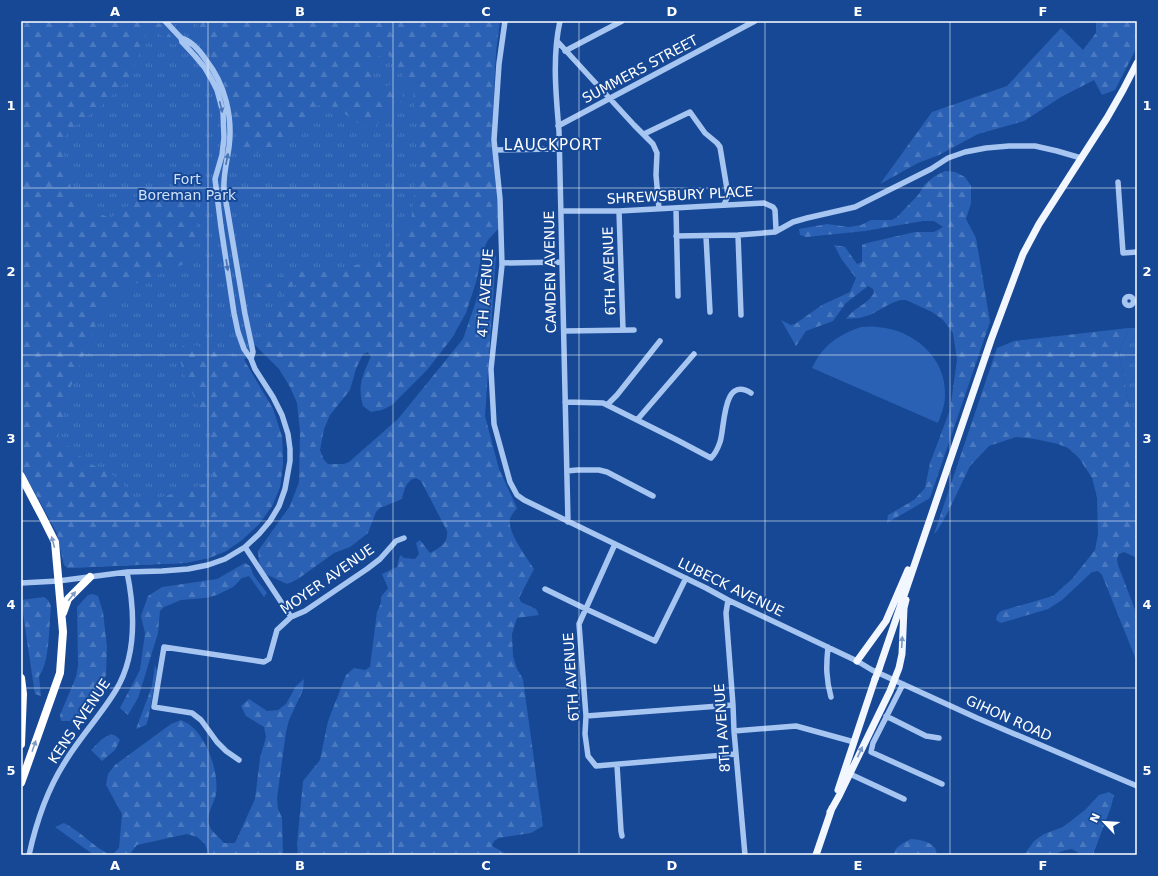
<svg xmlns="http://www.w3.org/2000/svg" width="1158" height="876" font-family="'DejaVu Sans',sans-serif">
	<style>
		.grass { fill: url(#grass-tufts) }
		.forest { fill: url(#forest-firs) }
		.pitch { fill: #2a61b4 }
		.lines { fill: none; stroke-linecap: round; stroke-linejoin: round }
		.minor { stroke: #a7c5f1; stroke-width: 5.5 }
		.major { stroke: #f1f6ff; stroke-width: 7 }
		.highway { stroke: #fff; stroke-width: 8 }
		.major-bridge { stroke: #f1f6ff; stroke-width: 7 }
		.oneway { fill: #4974b5 }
		.oneway2 { fill: #7f9ac5 }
		.oneway3 { fill: #7996c5 }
		.grid { fill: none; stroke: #fff; stroke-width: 1; stroke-opacity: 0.55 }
		.labels { text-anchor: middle; stroke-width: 4; stroke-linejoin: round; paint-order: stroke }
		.street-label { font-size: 14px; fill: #fff; stroke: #164895 }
		.park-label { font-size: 14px; fill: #cee1fc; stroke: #164895 }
		.neighbourhood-label { font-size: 15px; letter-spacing: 1px; fill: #fff; stroke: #164895 }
		.neatline { fill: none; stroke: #fff; stroke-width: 1.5 }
		.grid-label { font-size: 13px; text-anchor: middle; font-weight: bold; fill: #fff }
	</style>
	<defs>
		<pattern id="grass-tufts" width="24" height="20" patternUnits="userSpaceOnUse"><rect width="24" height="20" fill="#2a61b4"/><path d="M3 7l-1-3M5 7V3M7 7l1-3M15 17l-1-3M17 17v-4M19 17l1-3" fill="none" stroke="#4a79bf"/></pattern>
		<pattern id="forest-firs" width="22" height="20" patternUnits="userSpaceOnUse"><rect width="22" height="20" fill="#2a61b4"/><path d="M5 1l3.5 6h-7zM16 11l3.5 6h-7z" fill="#4a79bf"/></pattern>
	</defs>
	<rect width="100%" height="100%" fill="#164895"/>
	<path class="grass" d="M21 21H470L448 238 318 295 255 345 244 360 273 409 282 437 283 463 280 487 272 506 259 524 242 540 226 551 209 558 185 563 68 568 64 565 57 533 21 467Z
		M1129 328H1137V444L1119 353Z"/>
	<path class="forest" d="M21 21H155L160 24 176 42 174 45 149 27 130 78 97 110 74 126 61 141 71 188 91 210 110 218 141 197 185 187 196 207 197 236 184 264 122 289 101 313 69 391 58 437 87 462 118 478 139 504 213 481 210 433 184 374 177 350 188 343 244 360 273 409 282 437 283 463 280 487 272 506 259 524 242 540 226 551 209 558 185 563 68 568 64 565 57 533 21 467Z
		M196 21H500L496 52 492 133 499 228 488 240 483 250 476 282 466 313 452 338 427 370 392 405 382 410 371 412 363 406C357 385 363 375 371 356L368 352 363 354 356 369 350 390 330 415 324 429 320 450 324 460 328 464H344L349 462 398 419 463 339 484 278 496 255 485 416 499 469 517 508C515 511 511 515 510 519 507 532 527 558 534 569L519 598 521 602 536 609 539 615 517 618 512 634 513 656 517 669 523 679 543 826 531 833 499 838 494 841 492 846 508 855H298L297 844 303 781 320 760 328 721 346 675 354 668 365 670 370 667 377 612 381 603V597L388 588 382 574 397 567 400 555 404 558 415 559 419 554 416 543 420 540 430 553C441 547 448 544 447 531L421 481 416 478C406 480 404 490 402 499L380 508 376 512 368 533 350 547 334 553 298 579 287 584 263 573 259 562 258 551 290 506 299 482 300 432 297 403 290 387 279 369 255 345 266 336 269 323 286 302 302 288 309 285 297 284 256 305 258 294 275 279 294 271 325 272 378 260 411 221 416 180 417 121 413 92 400 71 386 52 372 60 371 77 377 90 395 83 405 100 383 112 376 128H365L335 107 316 105 305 126 279 144 247 157 236 144 240 136 219 71 202 39Z
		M1096 21H1137V47L1115 90 1102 95 1094 80 1061 97 1024 121 978 134 939 155 918 163 880 184 932 112 1007 86 1061 28 1083 50 1096 33Z
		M945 171 955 172 965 177 971 186V203L966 219 976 238 990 322 930 498 887 523 888 515 914 500 925 488 930 463 950 410 957 360 953 333 943 320 932 312 906 300H900L890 304 870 315 859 318 846 319C853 308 866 306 874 293L873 289 868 286 846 303 833 321 806 331 796 346 781 320 791 325 795 324 822 305 850 292 856 278 842 260 834 245 845 247 857 264 862 262V245L867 243 915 232H934L943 227 934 221H923L865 231 806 237 800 235 799 229 827 224 849 227 861 225 871 220H892L897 217 919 194 925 184 935 176Z
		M1129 328 1119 353 1137 444V558L1124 552 1119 554 1117 559 1118 565 1137 615V662L1102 575 1098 571 1092 572 1062 600 1048 609 1001 623 996 620 997 615 1001 611 1053 596 1072 579 1095 550 1098 534 1097 497 1092 478 1079 458 1068 448 1058 444 1035 439 1016 437 989 446 970 466 948 512 937 531 934 534 997 348 1014 341Z
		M245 563 250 566 254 576 267 593 264 597 249 576 242 578 233 587 217 595 205 598 181 600 164 607 160 611 158 633 138 698 128 715 120 708 140 670 145 633 141 616 148 596 162 587 217 579Z
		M93 594 98 596 103 612 107 647 106 675 96 695 82 714 72 721H61L60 715 76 677 78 666 77 607 88 595Z
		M44 597 48 600 51 606C49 623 50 663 39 676L41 696 35 694 34 688 21 600Z
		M155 665 157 671 148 720 146 725 136 729 152 686Z
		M304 679 303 690 289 720 286 732 277 798 278 809 282 818 283 855H209L205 844 197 837 187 834 137 845 129 855H112L119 848 122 814 106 785 108 774 115 765 171 724 181 720C184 722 188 723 191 726 208 740 219 773 216 794 214 804 205 815 210 827 211 831 221 839 224 843H235L255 799 260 758 266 737 264 727 246 716 241 706 249 699 267 711 278 710 286 704 296 686Z
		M111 734 116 736 120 740 115 750 102 761 91 750 102 739Z
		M1109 792 1114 795 1111 807 1094 852V855H1082L1072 849 1066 850 1052 855H1024L1034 841 1044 834 1063 827 1085 810 1099 795Z
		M64 823C82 832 93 847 111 855H94L55 827Z
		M911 839C918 839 931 842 935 848 936 850 936 852 937 854L893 855C896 846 903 843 911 839Z"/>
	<path class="pitch" d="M861 327C866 327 872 326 877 327 913 329 947 358 945 396 945 405 941 415 938 423L812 368C823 345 838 335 861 327Z"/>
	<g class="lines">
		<path class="minor" d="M505 21 499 64 494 140 500 199 502 265 491 369 494 424 510 482 517 495 524 500 706 588 728 600 857 661 872 670 977 718 1137 786
			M560 21C552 57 556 95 559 131L568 522
			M181 38C192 41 200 51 206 60 225 84 233 117 229 147 227 162 223 175 224 190L245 314 253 352 251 359
			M557 41 634 125 653 144 657 153 656 175 659 209
			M565 51 622 21
			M558 126 755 21
			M644 134 690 112 705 133 717 143 720 147 728 195 724 205
			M495 150 559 149
			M1118 182 1123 253 1137 252
			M676 209 678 296
			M561 211H619L764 203 773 207 775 210 776 229 775 232
			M619 211 623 330
			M738 235 741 315
			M676 236 738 235 775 232 793 222 807 218 855 207 931 169 948 158 965 152 986 148 1009 146H1035L1057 151 1081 158
			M706 236 710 312
			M502 263 562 262
			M1124.5 301a4.5 4.5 0 1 1 9 0a4.5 4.5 0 1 1-9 0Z
			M564 331 634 330
			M565 402 603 403 677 440 711 458C715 454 718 448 720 442 725 428 722 375 751 393
			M607 405 617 395 660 341
			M637 420 694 354
			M567 471 577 470H599L607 472 653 496
			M615 544 579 624 586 716 585 734 588 756 596 766 736 754
			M245 547 291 617
			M21 583 58 581 127 572 162 571 188 569 208 565 225 559 245 547 259 534 270 521 279 506 285 489 290 461V449L288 434 282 415 273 397 255 369 251 359 244 349 238 332 234 313 221 227 215 179 222 155 224 138 223 112 217 90 212 80 205 68 195 56 182 42 181 38 165 21
			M545 589 586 609 655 641 686 578
			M728 600 726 613 733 705 734 731 745 855
			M828 647C826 666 826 679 831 697
			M903 684 873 743 871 752 942 784
			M586 716 733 705
			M886 716 926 736 939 738
			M734 731 796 726 854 742
			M239 760 226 751 217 742 201 720 192 713 154 707 164 647 264 662 269 659 277 630 291 617 305 611 367 569 380 559 396 541 404 538
			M617 765 621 831 622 836
			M850 774 904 799
			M29 855C36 823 47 790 65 762 80 737 101 715 116 690 137 655 135 611 127 572"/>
		<path class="major" d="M857 661 886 621 908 570
			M879 669 991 340 1023 254 1039 224 1107 118 1123 90 1137 63
			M838 790 875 679
			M830 812 839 796 890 691 899 668 902 654 904 608 906 600
			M816 855 832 808"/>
		<path class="highway" d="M21 476 43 518 55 542 63 632 60 673 21 783
			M63 613 68 599 90 577
			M21 678 23 694 21 744"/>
		<path class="major-bridge" d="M875 679 879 669"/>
	</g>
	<defs><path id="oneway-solid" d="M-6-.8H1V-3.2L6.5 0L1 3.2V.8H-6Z"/></defs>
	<g class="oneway">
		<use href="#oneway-solid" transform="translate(221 107) rotate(77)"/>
		<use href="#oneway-solid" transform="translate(227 159) rotate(-79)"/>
		<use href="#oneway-solid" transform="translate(227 265) rotate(81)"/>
	</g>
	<g class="oneway2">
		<use href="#oneway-solid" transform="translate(53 542) rotate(-105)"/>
		<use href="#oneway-solid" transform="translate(72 596) rotate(-51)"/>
		<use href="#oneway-solid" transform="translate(34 746) rotate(-71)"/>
	</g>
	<g class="oneway3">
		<use href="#oneway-solid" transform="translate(902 642) rotate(-87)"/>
		<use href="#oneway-solid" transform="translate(860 752) rotate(-65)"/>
	</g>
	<path class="grid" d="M208 21V855M393 21V855M579 21V855M765 21V855M950 21V855M21 188H1137M21 355H1137M21 521H1137M21 688H1137"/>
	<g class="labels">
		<g class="street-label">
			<text transform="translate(640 69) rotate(-28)" y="5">SUMMERS STREET</text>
			<text transform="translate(680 195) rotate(-3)" y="5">SHREWSBURY PLACE</text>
			<text transform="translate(609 271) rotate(-92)" y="5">6TH AVENUE</text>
			<text transform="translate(550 272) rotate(-91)" y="5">CAMDEN AVENUE</text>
			<text transform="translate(485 293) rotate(-86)" y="5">4TH AVENUE</text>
			<text transform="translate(327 579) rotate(-35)" y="5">MOYER AVENUE</text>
			<text transform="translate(731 587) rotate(26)" y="5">LUBECK AVENUE</text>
			<text transform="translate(571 677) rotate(-94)" y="5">6TH AVENUE</text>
			<text transform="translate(1009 718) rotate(24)" y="5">GIHON ROAD</text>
			<text transform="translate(79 721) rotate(-56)" y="5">KENS AVENUE</text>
			<text transform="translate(722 728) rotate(-94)" y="5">8TH AVENUE</text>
		</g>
		<g class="park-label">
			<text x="187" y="184">Fort<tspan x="187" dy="16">Boreman Park</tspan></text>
		</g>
		<g class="neighbourhood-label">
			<text x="553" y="150">LAUCKPORT</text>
		</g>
	</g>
	<rect width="1158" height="876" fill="none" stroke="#164895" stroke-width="44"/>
	<g transform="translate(1104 822) rotate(295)" stroke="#164895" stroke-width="3" paint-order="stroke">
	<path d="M0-3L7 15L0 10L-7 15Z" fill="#ffffff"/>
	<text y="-6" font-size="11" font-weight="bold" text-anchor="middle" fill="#ffffff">N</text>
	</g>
	<rect x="22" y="22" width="1114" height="832" class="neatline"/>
	<g class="grid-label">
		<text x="115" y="16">A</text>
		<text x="300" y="16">B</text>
		<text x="486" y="16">C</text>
		<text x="672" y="16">D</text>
		<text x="858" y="16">E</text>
		<text x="1043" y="16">F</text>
		<text x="11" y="110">1</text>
		<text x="1147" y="110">1</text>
		<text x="11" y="276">2</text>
		<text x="1147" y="276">2</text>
		<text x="11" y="443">3</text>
		<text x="1147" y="443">3</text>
		<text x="11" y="609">4</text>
		<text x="1147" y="609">4</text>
		<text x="11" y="775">5</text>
		<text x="1147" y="775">5</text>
		<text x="115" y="870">A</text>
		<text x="300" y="870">B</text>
		<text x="486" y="870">C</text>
		<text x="672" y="870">D</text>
		<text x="858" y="870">E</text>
		<text x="1043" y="870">F</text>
	</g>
</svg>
